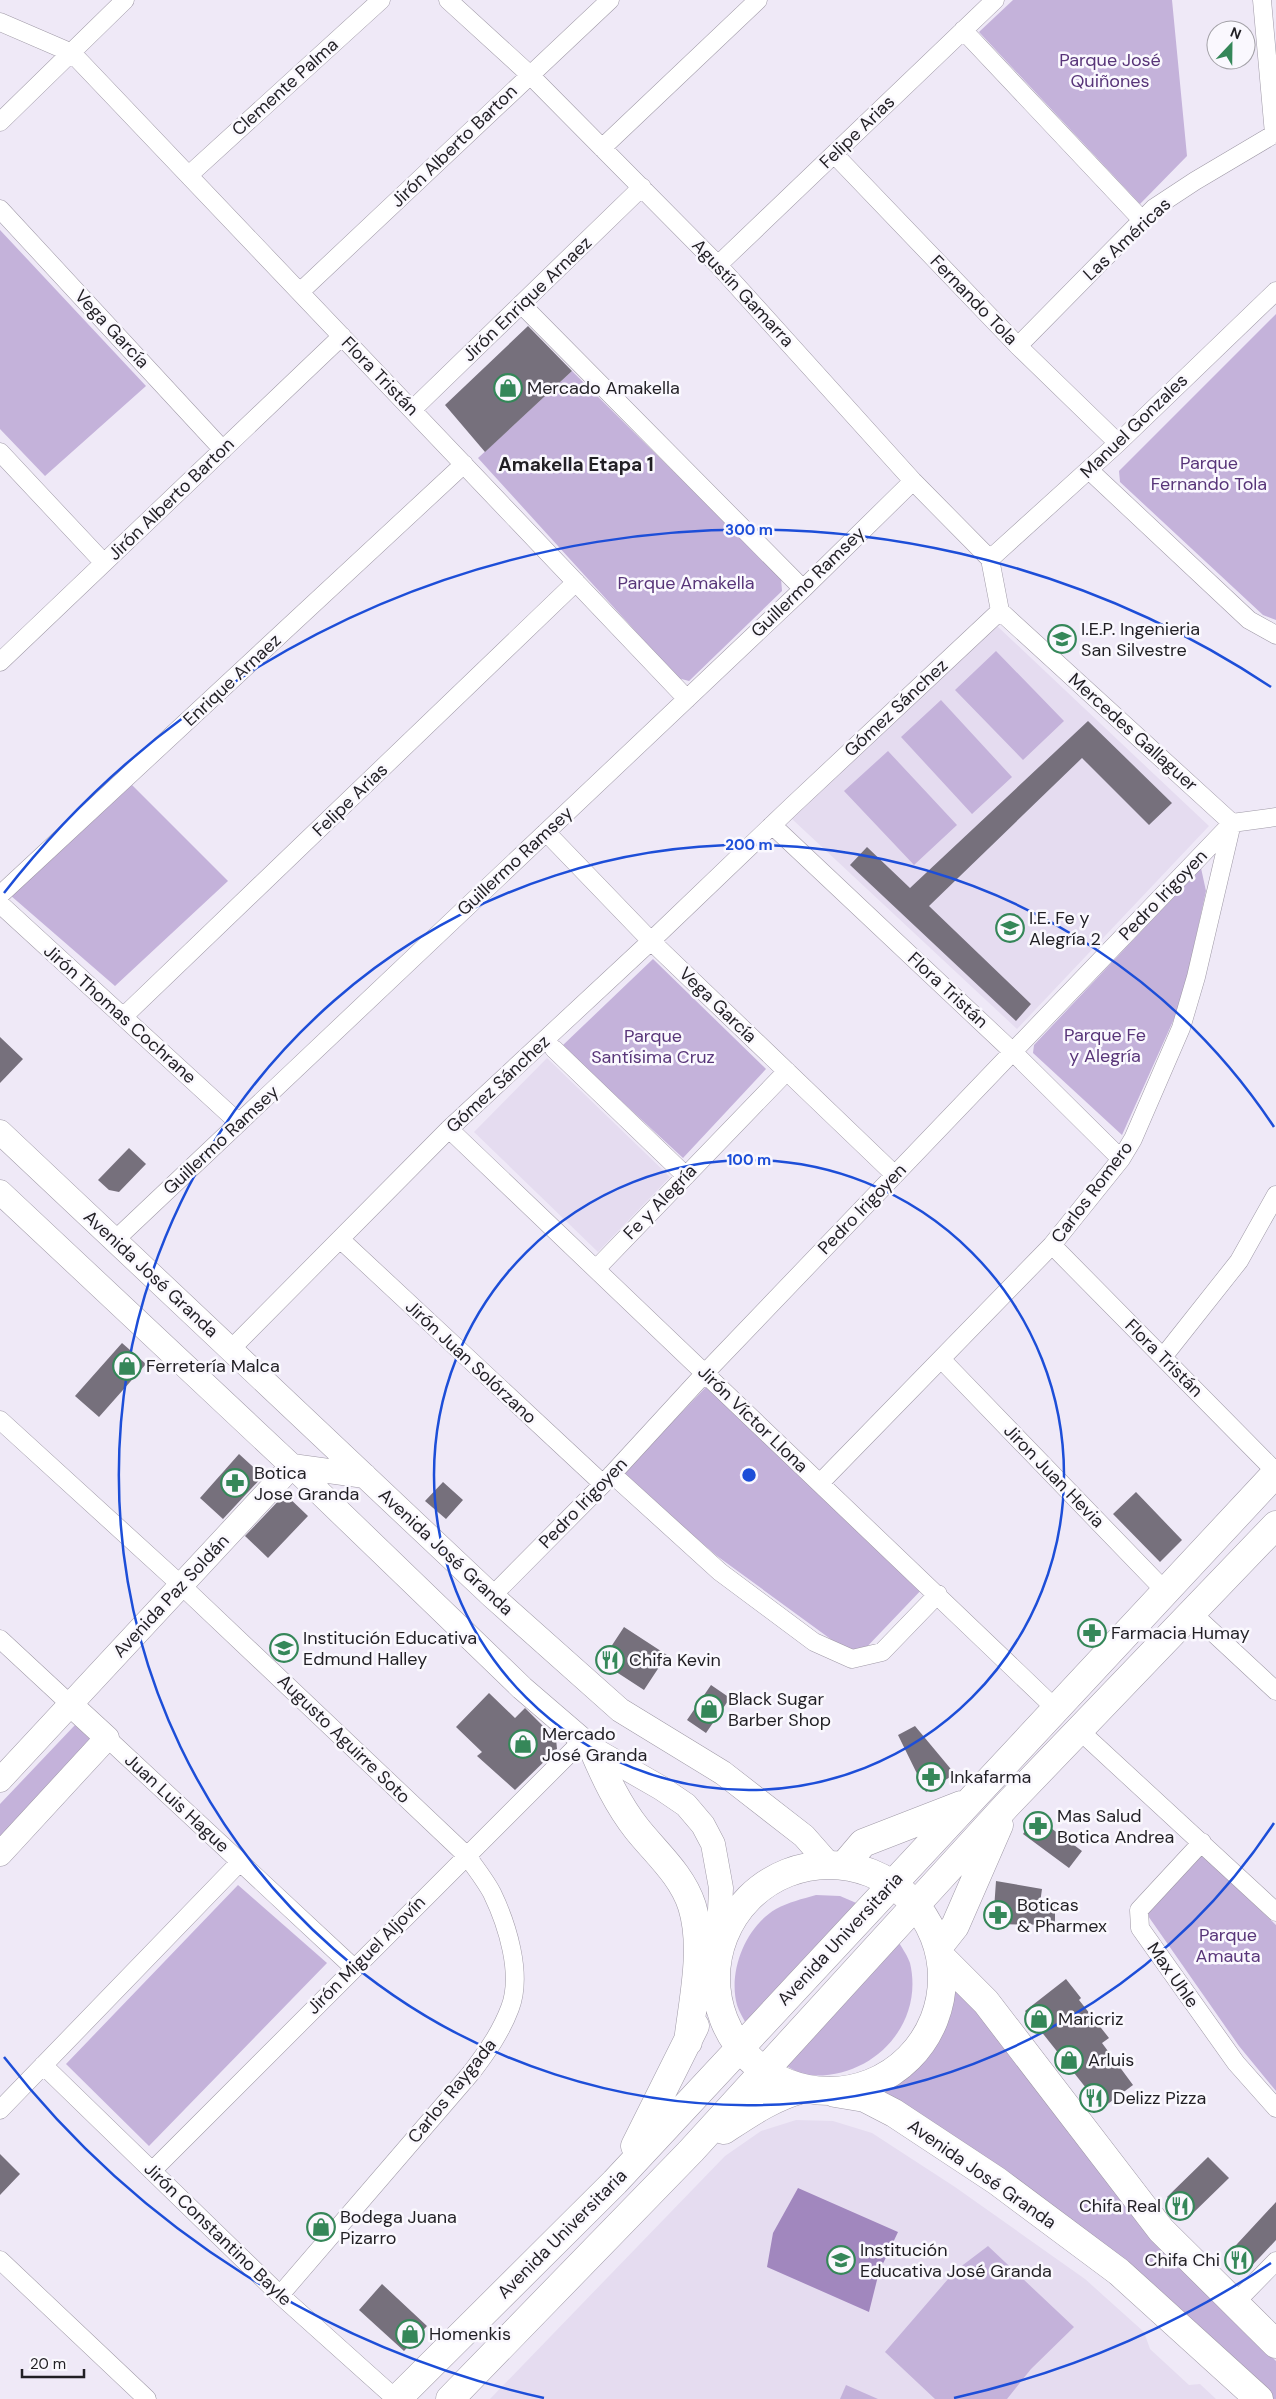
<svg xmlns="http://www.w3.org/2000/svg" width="1276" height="2399" font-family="'DM Sans',sans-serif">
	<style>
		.built { fill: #e5dcf0 }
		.green { fill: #c4b2da }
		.water { fill: #a187be }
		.building { fill: #76707c }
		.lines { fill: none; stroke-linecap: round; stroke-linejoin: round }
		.street-casing { stroke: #9f99a6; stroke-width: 19 }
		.secondary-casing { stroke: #9f99a6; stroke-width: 25 }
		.primary-casing { stroke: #9f99a6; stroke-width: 29 }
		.street { stroke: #fff; stroke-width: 18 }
		.secondary { stroke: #fff; stroke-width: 24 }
		.primary { stroke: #fff; stroke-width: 28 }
		.ring { fill: none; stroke: #1d4ed8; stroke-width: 2.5 }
		.labels { text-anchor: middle; stroke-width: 5; stroke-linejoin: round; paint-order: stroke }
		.park-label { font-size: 18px; fill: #583579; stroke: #faf8fe }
		.street-label { font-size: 18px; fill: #211f24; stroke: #faf8fe }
		.poi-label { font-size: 18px; fill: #211f24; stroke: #faf8fe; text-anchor: start }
		.neighbourhood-label { font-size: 19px; font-weight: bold; fill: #211f24; stroke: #faf8fe }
		.centre { fill: #1d4ed8; stroke: #faf8fe; stroke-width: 2.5 }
		.ring-label { font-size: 15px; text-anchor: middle; font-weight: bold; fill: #1d4ed8; stroke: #faf8fe; stroke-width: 5; stroke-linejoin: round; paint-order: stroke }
	</style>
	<rect width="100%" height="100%" fill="#efe9f7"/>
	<path class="built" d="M996 625 1209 826 1017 1029 792 819Z
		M547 1058 670 1177 598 1252 474 1132Z
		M796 2120 833 2121 872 2133 955 2187 1085 2279 1144 2332 1150 2349 1189 2385 1200 2384 1216 2399H490L725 2156 761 2131Z"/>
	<path class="green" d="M1013 0H1172L1187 156 1140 204 979 32Z
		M0 230 146 386 45 476 0 429Z
		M1276 314V620L1263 615 1120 482 1119 471Z
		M572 371 781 578 782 591 689 681 678 678 478 458Z
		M996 651 1064 721 1023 760 955 690Z
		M941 700 1012 777 972 814 901 737Z
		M888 751 957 825 914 865 844 791Z
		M132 785 228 881 115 986 10 895Z
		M1201 868 1206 891 1182 1001 1122 1135 1033 1053 1034 1045Z
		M653 959 766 1069 683 1158 562 1046Z
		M708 1385 925 1586 862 1652 847 1651 717 1556 622 1474Z
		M75 1725 93 1742 0 1840V1804Z
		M1202 1855 1276 1925V2091L1239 2046 1146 1913Z
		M238 1885 327 1963 149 2146 66 2064Z
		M816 1895 840 1896 861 1905 747 2026C744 2019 739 2012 737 2005 728 1972 745 1927 776 1909 789 1902 802 1899 816 1895Z
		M899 1943C903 1949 908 1957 910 1963 925 2027 869 2082 806 2075 799 2074 791 2068 785 2065Z
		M952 1980 1216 2302 1276 2361V2399H1271L894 2103 886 2093V2086C909 2068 931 2046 941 2018 946 2005 948 1992 952 1980Z
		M988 2246 1074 2327 1031 2369 1007 2399H935L885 2352 955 2271Z
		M846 2385 878 2399H840Z"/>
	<path class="water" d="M798 2188 898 2232 879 2272 869 2312 767 2267 773 2233Z"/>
	<path class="building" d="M528 326 572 371 485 452 445 405Z
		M1088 721 1172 803 1149 825 1082 758 929 906 1031 1004 1016 1021 850 865 867 847 910 888Z
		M0 1037 23 1059 0 1083Z
		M129 1148 146 1164 119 1192 109 1190 98 1180Z
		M122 1343 146 1364 99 1417 75 1396Z
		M239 1454 263 1476 223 1519 200 1498Z
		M443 1482 463 1500 446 1519 425 1501Z
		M1136 1492 1182 1540 1160 1562 1113 1514Z
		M285 1494 308 1516 268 1558 245 1536Z
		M624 1627 667 1655 644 1690 601 1662Z
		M711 1685 730 1698 706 1733 687 1720Z
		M489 1693 515 1718 525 1708 556 1739 557 1749 515 1790 477 1756 482 1752 456 1727Z
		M915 1726 955 1774 926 1792 898 1735Z
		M1036 1817 1082 1851 1069 1868 1023 1834Z
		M996 1881 1042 1889 1040 1903 1055 1905V1925L993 1924Z
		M1066 1979 1081 1998 1079 2000 1109 2038 1102 2043 1133 2085 1097 2112 1082 2091 1086 2088 1025 2011Z
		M0 2154 20 2174 0 2195Z
		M1208 2157 1229 2178 1188 2218 1167 2197Z
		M1276 2202V2240L1244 2274 1225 2257Z
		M382 2284 427 2326 404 2351 359 2310Z"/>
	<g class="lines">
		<defs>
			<path id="street" d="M448 0 529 74 718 265 913 481 990 559 1000 611
				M1262 0 1274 134
				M0 22 72 53 687 699
				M963 30 1142 220
				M0 122 125 0
				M602 148 758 0
				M834 154 1018 346 1118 443
				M189 175 381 0
				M0 209 223 450
				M718 265 995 0
				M300 292 610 0
				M521 304 803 589
				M1018 346 1154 208 1195 181 1276 133
				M412 410 642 187
				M0 452 104 563
				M1089 470 1249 620 1276 635
				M990 559 1118 443 1276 291
				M1000 611 1232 823 1276 817
				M0 662 342 336
				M772 825 1013 1052 1121 1159
				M546 832 651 941 895 1175
				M0 895 464 464
				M0 904 239 1123
				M123 1017 576 582
				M554 1049 686 1176
				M449 1129 1057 1710
				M340 1239 603 1484
				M115 1240 803 589 913 481
				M1052 1245 1276 1472
				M596 1269 787 1071
				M230 1350 449 1129 651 941 792 806 1000 611
				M1163 1357 1239 1261 1276 1195
				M942 1360 1167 1593
				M0 1420 181 1585 466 1855C475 1867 485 1880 492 1893 507 1924 523 1974 510 2008 501 2032 487 2052 471 2073L280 2295
				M612 1474 720 1572 814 1642 852 1659 882 1652 938 1594
				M820 1483 1052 1245 1121 1159 1133 1139 1181 1028 1196 977 1232 823
				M492 1596 603 1484 705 1373 1232 823
				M1191 1612 1276 1691
				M0 1639 70 1704
				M1080 1731 1276 1912
				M107 1738 354 1968
				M1202 1842 1139 1910 1140 1928 1236 2063 1276 2108
				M43 2065 280 2295 396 2399
				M0 2110 240 1862
				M152 2171 582 1741
				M0 2260 147 2399
				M1234 2304 1276 2261"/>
			<path id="secondary" d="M0 1132 492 1596 620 1710 723 1773 804 1836 826 1861
				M0 1192 292 1466 522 1688 593 1749 661 1788 686 1805 703 1825 713 1844 721 1888 718 1954
				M0 1780 292 1466 365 1476
				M0 1854 107 1738 70 1704"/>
			<path id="primary" d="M593 1749C605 1777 618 1805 637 1829 657 1854 682 1875 692 1906 705 1948 693 1999 688 2042
				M846 1863 863 1843 961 1805
				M716 1978a113 113 0 1 1 226 0a113 113 0 1 1-226 0Z
				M940 1945 955 1926 999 1825
				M944 1960 986 2002 1161 2230 1276 2344
				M835 2093 865 2098 894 2113 997 2181 1119 2272 1259 2399
				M724 2130C750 2113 773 2097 803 2089
				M635 2146 695 2026
				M397 2399 615 2182 1276 1473
				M450 2399 691 2151 1007 1805 1276 1525"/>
		</defs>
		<use href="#street" class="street-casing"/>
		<use href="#secondary" class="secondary-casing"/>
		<use href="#primary" class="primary-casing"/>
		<use href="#street" class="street"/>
		<use href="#secondary" class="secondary"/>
		<use href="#primary" class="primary"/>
	</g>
	<g class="ring">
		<circle cx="749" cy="1475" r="315"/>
		<path d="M1274 1823A630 630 0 1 1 1274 1127"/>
		<path d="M1271 2263A945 945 0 0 1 954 2398M544 2398A945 945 0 0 1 4 2057M4 893A945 945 0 0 1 1271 687"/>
	</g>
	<defs>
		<symbol id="shop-ring" viewBox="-11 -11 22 22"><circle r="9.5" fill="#faf8fe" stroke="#358759" stroke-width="1.5"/><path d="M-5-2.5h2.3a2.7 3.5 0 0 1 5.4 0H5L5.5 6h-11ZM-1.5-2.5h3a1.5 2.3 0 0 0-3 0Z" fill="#358759"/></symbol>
		<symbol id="school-ring" viewBox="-11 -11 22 22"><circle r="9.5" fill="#faf8fe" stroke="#358759" stroke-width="1.5"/><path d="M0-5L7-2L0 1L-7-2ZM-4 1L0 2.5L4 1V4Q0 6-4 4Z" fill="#358759"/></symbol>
		<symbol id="pharmacy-ring" viewBox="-11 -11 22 22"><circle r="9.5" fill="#faf8fe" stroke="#358759" stroke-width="1.5"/><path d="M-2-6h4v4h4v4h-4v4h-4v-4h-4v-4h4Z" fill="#358759"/></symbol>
		<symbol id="restaurant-ring" viewBox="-11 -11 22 22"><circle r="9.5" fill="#faf8fe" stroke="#358759" stroke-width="1.5"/><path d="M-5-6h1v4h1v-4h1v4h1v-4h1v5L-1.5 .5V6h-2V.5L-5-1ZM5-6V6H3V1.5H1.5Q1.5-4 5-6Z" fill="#358759"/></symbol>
	</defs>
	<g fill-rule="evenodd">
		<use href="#shop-ring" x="492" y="372" width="32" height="32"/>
		<use href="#school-ring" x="1046" y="623" width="32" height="32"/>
		<use href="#school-ring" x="994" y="912" width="32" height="32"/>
		<use href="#shop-ring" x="111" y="1350" width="32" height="32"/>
		<use href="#pharmacy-ring" x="219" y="1467" width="32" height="32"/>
		<use href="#pharmacy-ring" x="1076" y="1617" width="32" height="32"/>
		<use href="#school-ring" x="268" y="1632" width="32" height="32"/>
		<use href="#restaurant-ring" x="594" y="1644" width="32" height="32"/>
		<use href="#shop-ring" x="693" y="1693" width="32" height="32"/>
		<use href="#shop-ring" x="507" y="1728" width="32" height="32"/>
		<use href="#pharmacy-ring" x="915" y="1761" width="32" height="32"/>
		<use href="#pharmacy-ring" x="1022" y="1810" width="32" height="32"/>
		<use href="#pharmacy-ring" x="982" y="1899" width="32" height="32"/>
		<use href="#shop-ring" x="1023" y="2003" width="32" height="32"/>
		<use href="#shop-ring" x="1053" y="2044" width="32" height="32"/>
		<use href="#restaurant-ring" x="1078" y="2082" width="32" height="32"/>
		<use href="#restaurant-ring" x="1164" y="2190" width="32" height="32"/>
		<use href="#shop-ring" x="305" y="2211" width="32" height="32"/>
		<use href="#school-ring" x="825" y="2244" width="32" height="32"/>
		<use href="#restaurant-ring" x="1223" y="2244" width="32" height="32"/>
		<use href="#shop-ring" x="394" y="2318" width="32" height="32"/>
	</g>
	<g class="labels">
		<g class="park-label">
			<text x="1110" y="66">Parque José<tspan x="1110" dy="21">Quiñones</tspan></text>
			<text x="1209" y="469">Parque<tspan x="1209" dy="21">Fernando Tola</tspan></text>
			<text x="686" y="589">Parque Amakella</text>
			<text x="1105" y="1041">Parque Fe<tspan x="1105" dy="21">y Alegría</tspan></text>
			<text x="653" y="1042">Parque<tspan x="653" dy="21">Santísima Cruz</tspan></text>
			<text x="1228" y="1941">Parque<tspan x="1228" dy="21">Amauta</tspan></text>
		</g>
		<g class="street-label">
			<text transform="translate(285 87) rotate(-42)" y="6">Clemente Palma</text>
			<text transform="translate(857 132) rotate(-44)" y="6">Felipe Arias</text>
			<text transform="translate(454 146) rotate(-44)" y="6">Jirón Alberto Barton</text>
			<text transform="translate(1127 239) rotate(-43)" y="6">Las Américas</text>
			<text transform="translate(743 293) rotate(47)" y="6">Agustín Gamarra</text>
			<text transform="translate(527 299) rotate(-44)" y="6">Jirón Enrique Arnaez</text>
			<text transform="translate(974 300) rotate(46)" y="6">Fernando Tola</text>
			<text transform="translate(112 329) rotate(47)" y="6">Vega García</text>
			<text transform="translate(380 376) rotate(46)" y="6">Flora Tristán</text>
			<text transform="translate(1134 426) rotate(-44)" y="6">Manuel Gonzales</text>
			<text transform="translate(171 499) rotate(-44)" y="6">Jirón Alberto Barton</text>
			<text transform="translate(808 582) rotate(-44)" y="6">Guillermo Ramsey</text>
			<text transform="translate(232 680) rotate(-43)" y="6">Enrique Arnaez</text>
			<text transform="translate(896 708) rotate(-43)" y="6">Gómez Sánchez</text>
			<text transform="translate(1133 732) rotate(42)" y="6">Mercedes Gallaguer</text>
			<text transform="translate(350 800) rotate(-44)" y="6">Felipe Arias</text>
			<text transform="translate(515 861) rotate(-43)" y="6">Guillermo Ramsey</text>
			<text transform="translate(1163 895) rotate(-46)" y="6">Pedro Irigoyen</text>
			<text transform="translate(948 990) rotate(43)" y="6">Flora Tristán</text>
			<text transform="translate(718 1005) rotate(44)" y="6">Vega García</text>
			<text transform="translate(120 1014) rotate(42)" y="6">Jirón Thomas Cochrane</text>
			<text transform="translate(498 1084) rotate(-43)" y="6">Gómez Sánchez</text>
			<text transform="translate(221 1140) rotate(-43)" y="6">Guillermo Ramsey</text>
			<text transform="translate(1092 1192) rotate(-53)" y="6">Carlos Romero</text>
			<text transform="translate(660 1202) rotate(-46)" y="6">Fe y Alegría</text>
			<text transform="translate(862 1209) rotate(-46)" y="6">Pedro Irigoyen</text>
			<text transform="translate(151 1274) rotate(43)" y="6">Avenida José Granda</text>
			<text transform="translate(1164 1358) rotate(45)" y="6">Flora Tristán</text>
			<text transform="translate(471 1362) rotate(43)" y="6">Jirón Juan Solórzano</text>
			<text transform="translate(753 1419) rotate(44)" y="6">Jirón Víctor Llona</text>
			<text transform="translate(1054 1476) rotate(46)" y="6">Jiron Juan Hevia</text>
			<text transform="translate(583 1503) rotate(-46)" y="6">Pedro Irigoyen</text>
			<text transform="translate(446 1552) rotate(43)" y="6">Avenida José Granda</text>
			<text transform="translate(171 1596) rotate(-47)" y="6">Avenida Paz Soldán</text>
			<text transform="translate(344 1739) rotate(44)" y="6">Augusto Aguirre Soto</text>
			<text transform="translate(177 1803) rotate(43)" y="6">Juan Luis Hague</text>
			<text transform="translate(840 1939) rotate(-47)" y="6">Avenida Universitaria</text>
			<text transform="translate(366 1955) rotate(-45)" y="6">Jirón Miguel Aljovín</text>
			<text transform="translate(1173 1975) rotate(55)" y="6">Max Uhle</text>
			<text transform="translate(452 2091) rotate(-51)" y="6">Carlos Raygada</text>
			<text transform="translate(982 2174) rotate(35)" y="6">Avenida José Granda</text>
			<text transform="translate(218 2234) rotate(44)" y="6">Jirón Constantino Bayle</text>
			<text transform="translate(562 2234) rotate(-45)" y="6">Avenida Universitaria</text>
		</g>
		<g class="poi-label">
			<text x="527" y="394">Mercado Amakella</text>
			<text x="1081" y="635">I.E.P. Ingenieria<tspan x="1081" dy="21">San Silvestre</tspan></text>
			<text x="1029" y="924">I.E. Fe y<tspan x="1029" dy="21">Alegría 2</tspan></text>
			<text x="146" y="1372">Ferretería Malca</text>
			<text x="254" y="1479">Botica<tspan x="254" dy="21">Jose Granda</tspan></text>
			<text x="1111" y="1639">Farmacia Humay</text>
			<text x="303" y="1644">Institución Educativa<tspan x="303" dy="21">Edmund Halley</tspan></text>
			<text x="629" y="1666">Chifa Kevin</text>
			<text x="728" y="1705">Black Sugar<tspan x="728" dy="21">Barber Shop</tspan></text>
			<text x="542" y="1740">Mercado<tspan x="542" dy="21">José Granda</tspan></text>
			<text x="950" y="1783">Inkafarma</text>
			<text x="1057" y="1822">Mas Salud<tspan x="1057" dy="21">Botica Andrea</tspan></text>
			<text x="1017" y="1911">Boticas<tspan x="1017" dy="21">&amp; Pharmex</tspan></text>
			<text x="1058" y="2025">Maricriz</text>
			<text x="1088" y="2066">Arluis</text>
			<text x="1113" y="2104">Delizz Pizza</text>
			<text x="1161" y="2212" text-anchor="end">Chifa Real</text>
			<text x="340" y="2223">Bodega Juana<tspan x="340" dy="21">Pizarro</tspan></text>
			<text x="860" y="2256">Institución<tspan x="860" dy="21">Educativa José Granda</tspan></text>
			<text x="1220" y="2266" text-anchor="end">Chifa Chi</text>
			<text x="429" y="2340">Homenkis</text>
		</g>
		<g class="neighbourhood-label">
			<text x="576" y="471">Amakella Etapa 1</text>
		</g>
	</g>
	<circle cx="749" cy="1475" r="8" class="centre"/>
	<g class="ring-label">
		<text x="749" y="535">300 m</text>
		<text x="749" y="850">200 m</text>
		<text x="749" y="1165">100 m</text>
	</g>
	<g transform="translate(1231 45) rotate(22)"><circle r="24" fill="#faf8fe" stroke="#a3a1a7"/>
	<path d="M0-4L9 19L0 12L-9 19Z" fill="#358759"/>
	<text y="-8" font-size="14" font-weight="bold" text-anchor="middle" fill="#211f24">N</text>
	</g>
	<path d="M22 2369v8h62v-8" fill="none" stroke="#211f24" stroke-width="2.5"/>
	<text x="30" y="2369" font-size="15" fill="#211f24" stroke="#faf8fe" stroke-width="4" paint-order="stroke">20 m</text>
</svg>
